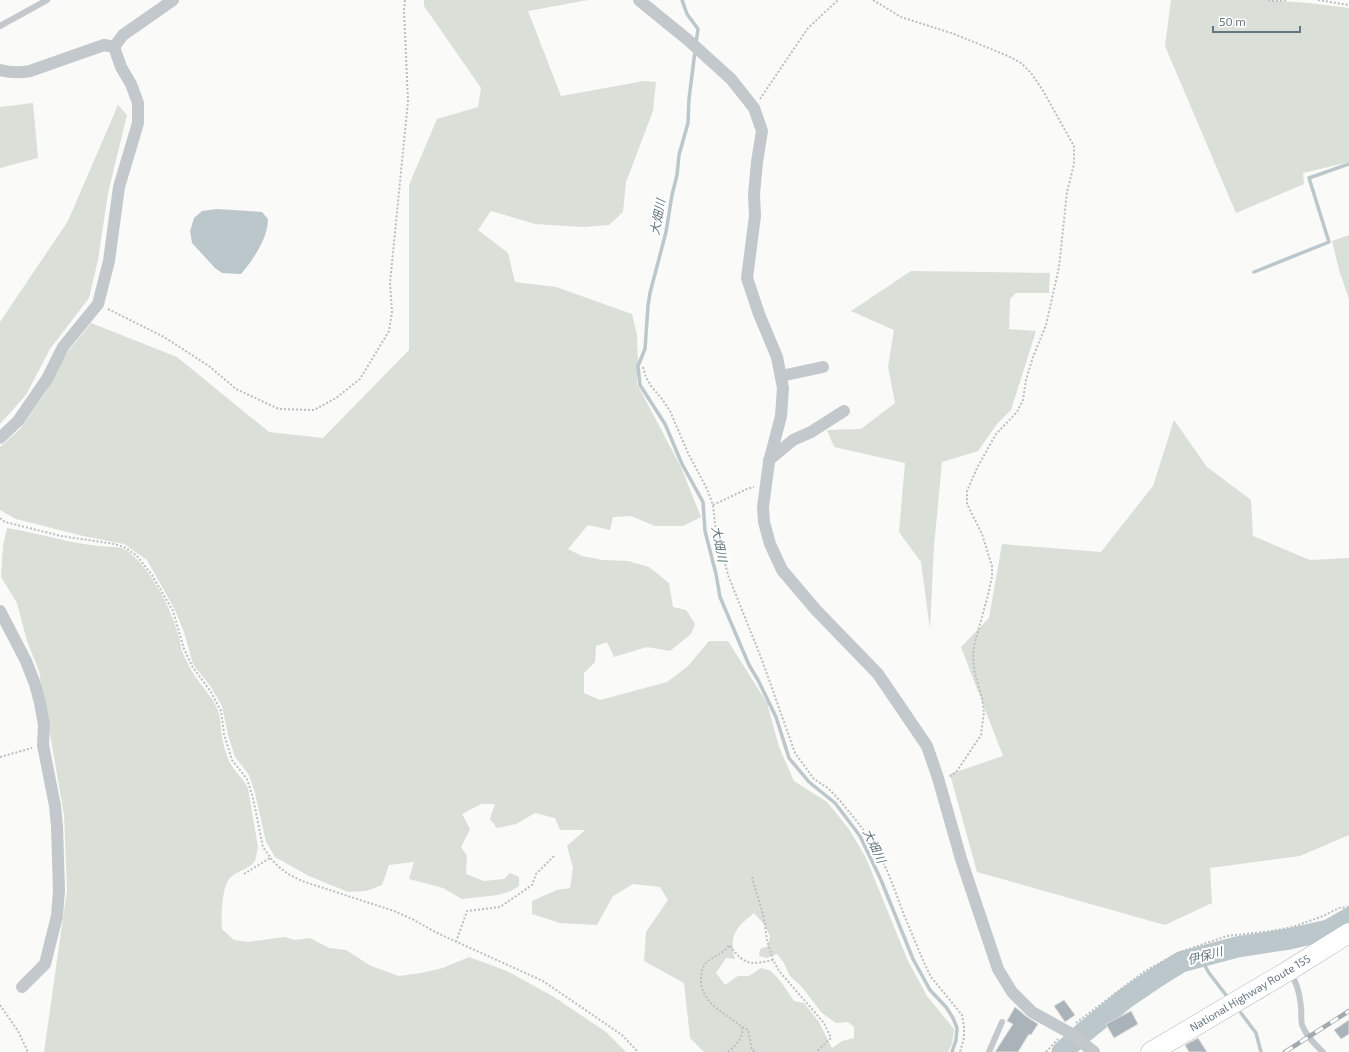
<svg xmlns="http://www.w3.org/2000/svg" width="1349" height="1052" font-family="'Exo 2','Noto Sans JP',sans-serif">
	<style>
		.green { fill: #dadfd7; fill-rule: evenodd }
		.water { fill: #bbc7cb }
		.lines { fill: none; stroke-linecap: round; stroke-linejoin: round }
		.stream { stroke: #bbc7cb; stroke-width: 3.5 }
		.river { stroke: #bbc7cb; stroke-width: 21 }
		.building { fill: #aab3b9; stroke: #dcdcda }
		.trunk-casing { stroke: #b4b9bd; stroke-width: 21 }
		.path { stroke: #bbbfc2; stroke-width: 2; stroke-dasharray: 2 2; stroke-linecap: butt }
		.service { stroke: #c3c8cc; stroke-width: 6 }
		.minor { stroke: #c3c8cc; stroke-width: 12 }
		.trunk { stroke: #fff; stroke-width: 20 }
		.rail-casing { stroke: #a2aab0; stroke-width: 4.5 }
		.rail { stroke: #fff; stroke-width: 3; stroke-dasharray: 9; stroke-linecap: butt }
		.labels { text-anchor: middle; stroke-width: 4; stroke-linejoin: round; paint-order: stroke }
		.street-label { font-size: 11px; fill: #657683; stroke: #fff }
		.water-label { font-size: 12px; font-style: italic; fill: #60757c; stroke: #fff }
	</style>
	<rect width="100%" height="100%" fill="#fafaf8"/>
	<path class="green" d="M424 0H588L528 11 561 96 644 81 656 82 653 111 626 182 623 212 609 225 583 227 535 224 491 211 478 230 508 253 515 282 556 287 632 314 637 335 638 362 637 384 681 467 701 517 683 526H655L631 516 613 517 610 530 588 525 568 549 582 556 603 560 628 561 649 567 669 583 673 607 686 610 695 624 691 634 670 651 647 647 614 657 607 642 596 646 595 662 584 673V693L600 700 667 682 688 666 709 641H728L767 703 779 747 794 781 827 802 849 829 866 858 908 961 927 996 954 1029 952 1044 948 1052H704L690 1038 684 983 644 961 646 932 668 900 660 887 633 884 613 896 597 925 560 923 532 914V901L557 890 570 888 573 868 567 846 585 830H560L555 818 535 813 516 824 497 828 490 819 495 804H481L462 814 470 829 461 847 467 856 466 874 484 881 504 879 510 873 519 877V886L511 891 498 895 462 899 443 888 409 879 414 862 389 865 382 885 366 891 348 892 309 876 275 857 266 842 255 793 249 775 235 757 228 735 222 706 211 687 193 664 184 632 175 610 147 560 124 544 83 536 16 519 0 510V447L20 429 46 392 66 354 91 323 177 357 269 432 323 438 409 350V185L437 119 478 107 481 88 424 6ZM754 913 764 924 770 936 768 946 760 949 759 956 767 958 777 954 784 963 789 975 801 986 822 1013 836 1023 848 1022 854 1027V1038L842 1041 832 1048 819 1022 804 1003 794 1001 781 982 771 971 761 968 749 976H738L725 985 716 973 726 958 735 959C729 934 735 929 754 913Z
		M1171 0H1268L1309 3 1349 8V162L1303 173 1304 184 1236 213 1165 46Z
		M33 103 38 158 0 168V107Z
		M118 105 127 115 108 193 98 260 89 298 50 349 26 395 0 424V322L68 221Z
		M1349 235V299L1339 270 1332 241Z
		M911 271 1050 273 1049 293H1016L1010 299 1009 329 1036 331 1011 410 997 424 978 451 942 462 934 546 930 629 921 562 899 532 905 463 834 447 827 430 861 429 895 403 888 367 894 330 851 311Z
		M1174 420 1207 467 1251 500 1253 536 1310 560 1349 558V835L1300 856 1210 868 1212 903 1165 925 977 872 950 774 1003 756 961 647 989 618 1002 544 1101 552 1153 486Z
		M7 528C38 533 68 543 99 546 107 547 119 546 126 550 148 565 170 605 177 631 180 637 180 645 182 651 184 657 187 662 190 668 197 682 210 693 217 708 221 717 220 727 222 737 223 745 227 756 230 763 235 772 243 778 248 788L258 847 255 861C253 863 251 866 248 867 242 871 234 873 229 879 222 888 221 917 222 929L234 940 248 942 277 938 285 937 295 940 310 938 329 948 346 950 371 966 399 976 421 973 443 968 469 957 507 971 554 997 606 1032 626 1052H44L67 890 64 815 39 671 27 641 17 603 1 577 3 546Z"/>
	<path class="water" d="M217 209 262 212 268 219C268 238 253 260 241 274L222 273 215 268 192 243 190 231 194 218 202 211Z"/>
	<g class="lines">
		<path class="stream" d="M682 0 687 14 698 29 696 43
			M695 51 689 99 688 123 679 155 677 175 672 195 666 232 650 293 648 306 645 349 638 366 640 385 665 424 682 464 703 502 705 531 716 574 720 597 749 665 758 680 776 717 789 758 809 782 835 803 860 836 881 880 913 959 930 990 946 1007 953 1018 957 1028 956 1040 952 1052
			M1254 272 1329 242 1309 178 1349 164
			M1200 957 1209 973 1226 995
			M1241 1013 1256 1033 1261 1052"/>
		<path class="river" d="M1062 1052 1083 1033 1126 998 1157 977 1181 962 1237 947 1289 939 1328 930 1349 918"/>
	</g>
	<path class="building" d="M1064 1000 1075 1015 1065 1022 1054 1006Z
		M1015 1007 1027 1017 1038 1024 1031 1035 1029 1034 1018 1052H995L1013 1024 1007 1021Z
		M1131 1011 1138 1024 1114 1038 1106 1024Z
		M1349 1020V1034L1341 1039 1334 1030Z
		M1198 1038 1207 1052H1189L1185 1045Z"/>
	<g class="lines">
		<defs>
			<path id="trunk" d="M1151 1052 1288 971 1349 933"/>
		</defs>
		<use href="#trunk" class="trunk-casing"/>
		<path class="path" d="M873 0 901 17 954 34 1008 56 1021 63 1031 73 1042 89 1074 146V164L1067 192 1059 267 1046 325 1033 357 1026 380 1023 400 1017 412 996 434 977 468 967 491V504L982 534 992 566V577L988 595 974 646 973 657 975 674 982 698 984 712 981 735 957 771 949 777
			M1268 0 1276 1 1287 0
			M1318 0 1349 5
			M760 99 808 28 838 0
			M108 309 164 337 209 366 236 389 279 409 314 410 336 398 360 379 389 331 392 312 390 283 408 101 404 10 405 0
			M643 367 646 377 651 386 662 399 670 411 688 453 707 489 713 505 715 524 728 575 762 660 795 753 814 779 828 788 842 803 862 828 881 857 891 880 904 915 925 965 931 977 962 1015 964 1026V1038L960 1052
			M713 505 747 489 754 487
			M0 518 5 522 61 536 115 544 126 548 137 556 152 575 173 611 184 649 192 666 211 692 221 711 224 734 232 760 247 779 253 798 263 847 272 860 279 867 288 874 302 881 394 911 414 920 435 932 543 981 622 1035 638 1052
			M0 757 32 748
			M244 874 270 858
			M752 877 764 918 767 940 773 960
			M456 942 467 911 500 907 532 885 536 874 555 855
			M0 1005 18 1031 28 1052
			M1076 1023 1145 971 1180 952 1227 936 1272 931 1293 927 1323 916 1339 908 1349 907
			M742 1027 748 1030 752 1050 755 1052
			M728 1052C736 1045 744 1038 742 1027 726 1013 700 1004 701 978 701 972 703 965 708 961 715 955 725 953 729 945 736 953 742 963 754 963 760 963 767 961 773 960L779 971 824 1023 831 1038 816 1052
			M1046 1052 1058 1039"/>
		<path class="service" d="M0 26 47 0
			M1289 972C1297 981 1300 996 1301 1008 1302 1014 1300 1022 1303 1027 1307 1037 1315 1044 1323 1052
			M989 1052 1002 1022"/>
		<path class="minor" d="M639 0 688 40 731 79 754 108 762 131 757 162 754 194 755 216 747 278 759 314 777 357 783 388 781 416 769 462 763 507 764 522 770 544 782 570 816 610 878 674 927 746 938 778 961 859 998 969 1012 992 1032 1012 1070 1033 1094 1052
			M114 47 123 35 173 0
			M0 70C11 73 20 73 30 71L104 45 114 47
			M781 376 823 367
			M0 438 18 421 47 379 63 347 98 304 109 261 119 187 138 123V103L131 84 121 67 114 47
			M769 460 793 440 811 432 844 411
			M0 611 26 661 35 684 40 703 44 725 43 745 55 806 57 826 59 891 57 916 45 964 22 987"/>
		<use href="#trunk" class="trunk"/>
		<defs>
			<path id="rail" d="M1285 1052 1349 1011"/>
		</defs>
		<use href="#rail" class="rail-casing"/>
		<use href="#rail" class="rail"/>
	</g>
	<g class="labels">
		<g class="street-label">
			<text transform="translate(1250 993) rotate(-31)" y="4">National Highway Route 155</text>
		</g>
		<g class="water-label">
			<text transform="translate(658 217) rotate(-80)" y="4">大畑川</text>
			<text transform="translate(719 544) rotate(79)" y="4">大畑川</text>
			<text transform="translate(874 846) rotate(64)" y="4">大畑川</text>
			<text transform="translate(1205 956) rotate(-15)" y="4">伊保川</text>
		</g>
	</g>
	<path d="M1213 26v6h87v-6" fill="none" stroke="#657683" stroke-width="2"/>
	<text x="1219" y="26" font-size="12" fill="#657683" stroke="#ffffff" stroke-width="3" paint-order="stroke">50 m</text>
</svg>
